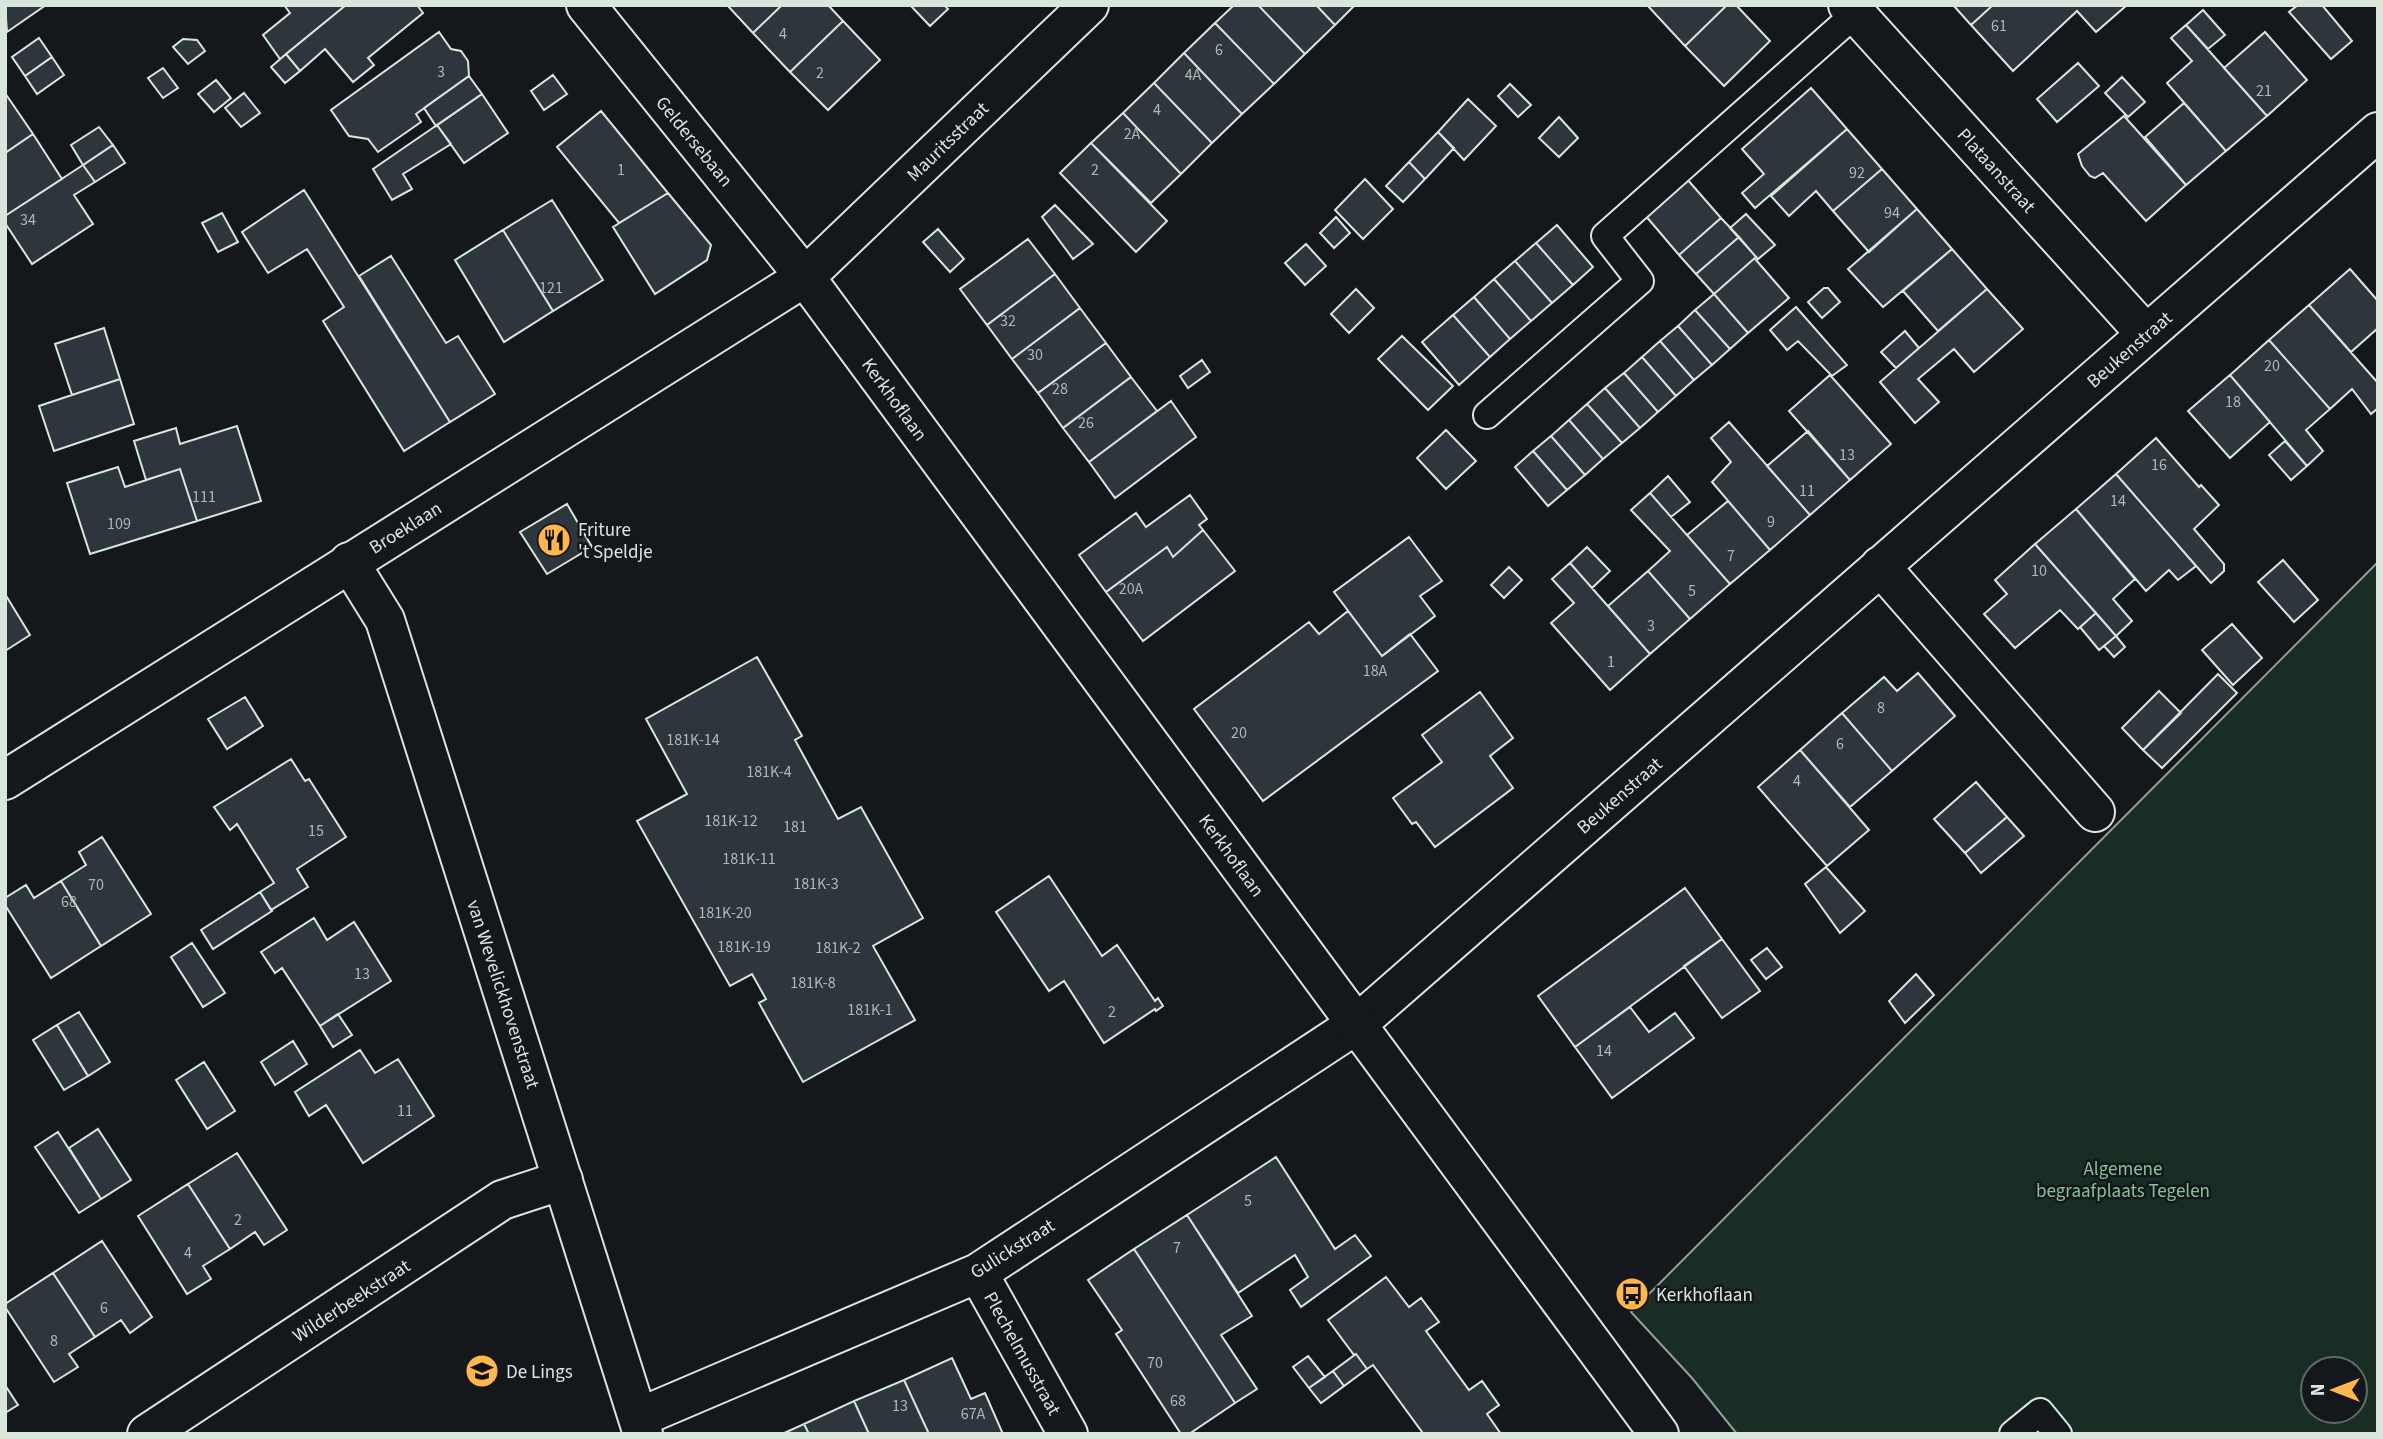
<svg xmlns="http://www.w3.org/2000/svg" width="2383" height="1439" font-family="'Source Sans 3',sans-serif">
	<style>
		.green { fill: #1a2d24; stroke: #939e99; stroke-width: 2; fill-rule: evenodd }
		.building { fill: #2c363c; stroke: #d8e6dc; stroke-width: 2 }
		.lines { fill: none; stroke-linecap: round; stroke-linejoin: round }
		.service-casing { stroke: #d8e6dc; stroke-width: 30 }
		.minor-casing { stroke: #d8e6dc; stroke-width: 42 }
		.tertiary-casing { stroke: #d8e6dc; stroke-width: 42 }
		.service { stroke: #14181c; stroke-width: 26 }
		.minor { stroke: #14181c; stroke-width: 38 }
		.tertiary { stroke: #14181c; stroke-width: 38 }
		.labels { text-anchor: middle; stroke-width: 5; stroke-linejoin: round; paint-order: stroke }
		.number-label { font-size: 16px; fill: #adbab4 }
		.street-label { font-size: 19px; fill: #d8e6dc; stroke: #14181c }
		.poi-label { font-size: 19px; fill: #d8e6dc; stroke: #14181c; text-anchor: start }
		.park-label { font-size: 19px; fill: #8ac095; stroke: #14181c }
	</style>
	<rect width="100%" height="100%" fill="#14181c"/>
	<path class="green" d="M2378 562V1434H1737L1692 1378 1631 1312ZM2313 1369H2355V1411H2313Z"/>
	<path class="building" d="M5 5H46L7 32Z
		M284 5H346L280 59 263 35 290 13Z
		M346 5H417L423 13 368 58 374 65 353 82 325 49 300 71 286 54Z
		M727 5H782L753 33Z
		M782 5H828L843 21 790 72 753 33Z
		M910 5H944L948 9 930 26Z
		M1234 5H1258L1305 54 1274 84 1215 23Z
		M1258 5H1316L1335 25 1305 54Z
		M1316 5H1355L1335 25Z
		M1647 5H1727L1685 46Z
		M1727 5H1736L1770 41 1724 86 1685 46Z
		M1953 5H1993L1971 25Z
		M1993 5H2127L2096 32 2077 11 2013 71 1971 25Z
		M2298 5H2322L2352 41 2331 59 2289 12Z
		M2203 10 2225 35 2208 49 2186 25Z
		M843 21 880 60 828 110 790 72Z
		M1215 23 1274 84 1242 114 1184 53Z
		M2186 25 2267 116 2226 151 2167 83 2192 61 2171 38Z
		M439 32 451 49 461 51 468 61 469 76 416 114 421 122 378 152 368 139 349 136 331 110Z
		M2265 32 2307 80 2267 116 2224 68Z
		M39 38 52 57 25 76 12 57Z
		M183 39 197 40 205 51 188 64 173 47Z
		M1184 53 1242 114 1212 143 1154 83Z
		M286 54 300 71 285 83 271 67Z
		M52 57 64 75 37 94 25 76Z
		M2078 63 2099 86 2057 122 2037 99Z
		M163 68 178 88 163 98 148 78Z
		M553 75 567 94 544 110 531 91Z
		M469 76 482 94 436 126 424 108Z
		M2122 77 2145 102 2128 117 2105 93Z
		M216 80 231 98 214 112 198 94Z
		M1154 83 1212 143 1181 174 1123 113Z
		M1510 84 1531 105 1518 117 1498 96Z
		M1811 88 1847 129 1755 208 1742 193 1764 174 1742 149Z
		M5 93 33 134 5 153Z
		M244 93 260 113 241 127 225 108Z
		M482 94 508 133 464 163 437 125Z
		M1468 99 1496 126 1464 160 1438 132Z
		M2184 103 2226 151 2186 185 2145 137Z
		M601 111 668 193 619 223 557 147Z
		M1123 113 1181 174 1151 203 1091 143Z
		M2124 116 2186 185 2146 221 2103 173 2095 178 2090 176 2082 166 2078 154Z
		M1559 117 1578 138 1559 157 1539 138Z
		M437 125 451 144 403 174 412 189 392 200 373 169Z
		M99 127 113 145 83 165 71 145Z
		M1847 129 1882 169 1833 211 1816 191 1789 216 1771 196Z
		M1438 132 1454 148 1425 179 1409 162Z
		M33 134 62 179 5 216V153Z
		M1091 143 1167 221 1136 252 1060 173Z
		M113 145 125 163 95 182 83 165Z
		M1409 162 1425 179 1403 202 1386 186Z
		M83 165 95 182 74 195 93 224 32 264 5 223V216Z
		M1882 169 1917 209 1869 252 1833 211Z
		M1365 179 1393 209 1363 239 1335 210Z
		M1687 179 1721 218 1679 255 1645 215Z
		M304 190 450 422 404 451 323 321 344 307 307 249 268 273 242 232Z
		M668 193 711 245 707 260 655 294 613 227Z
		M552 200 603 280 553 311 503 230Z
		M1055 205 1093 244 1073 259 1042 217Z
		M1917 209 1952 249 1883 307 1848 269Z
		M222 213 238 242 218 252 202 223Z
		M1746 214 1775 245 1758 259 1730 228Z
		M1336 217 1350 233 1334 248 1320 233Z
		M1721 218 1739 237 1696 274 1679 255Z
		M1557 225 1593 267 1573 285 1536 243Z
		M938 229 964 259 950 272 923 242Z
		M503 230 553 311 504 342 455 260Z
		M1739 237 1756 257 1714 294 1696 274Z
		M1028 239 1055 274 987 325 960 289Z
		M1536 243 1573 285 1552 303 1515 261Z
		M1306 244 1326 266 1305 285 1285 263Z
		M1952 249 1987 289 1938 331 1903 291Z
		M391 256 446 343 458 336 495 394 450 422 359 276Z
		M1756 257 1758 259 1756 260 1789 298 1748 333 1714 294Z
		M1515 261 1552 303 1531 321 1494 279Z
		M2350 269 2378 301V328L2351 352 2309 305Z
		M1055 274 1080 308 1012 359 987 325Z
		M1494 279 1531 321 1510 339 1474 297Z
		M1824 288H1828L1840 302 1822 318 1808 302Z
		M1356 289 1374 308 1349 333 1331 314Z
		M1987 289 2023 329 1974 372 1954 349 1918 379 1939 402 1915 423 1880 382Z
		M1714 294 1748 333 1730 349 1695 310Z
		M1474 297 1510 339 1490 357 1453 315Z
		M2309 305 2378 383V408L2371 414 2352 389 2330 409 2269 340Z
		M1796 307 1847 365 1832 376 1798 341 1787 350 1770 330Z
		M1080 308 1106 343 1038 393 1012 359Z
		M1695 310 1730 349 1712 365 1678 326Z
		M1453 315 1490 357 1459 385 1422 342Z
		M1678 326 1712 365 1694 380 1660 341Z
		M104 328 120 379 72 395 55 344Z
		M1905 331 1919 348 1896 368 1881 352Z
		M1402 336 1453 386 1428 410 1378 359Z
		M2269 340 2330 409 2306 430 2323 451 2307 466 2230 375Z
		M1660 341 1694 380 1676 396 1642 357Z
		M1106 343 1131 377 1063 428 1038 393Z
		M1642 357 1676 396 1658 412 1624 373Z
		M1202 360 1210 372 1188 388 1180 376Z
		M1624 373 1658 412 1640 428 1605 388Z
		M1830 375 1891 444 1850 480 1789 411Z
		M2230 375 2270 422 2230 458 2188 411Z
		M1131 377 1157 411 1089 462 1063 428Z
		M120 379 134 424 54 451 39 406Z
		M1605 388 1640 428 1622 443 1587 404Z
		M1171 401 1196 437 1115 498 1089 462Z
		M1587 404 1622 443 1603 459 1569 420Z
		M1569 420 1603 459 1585 475 1551 436Z
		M1729 422 1810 515 1770 550 1712 482 1731 462 1711 438Z
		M237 426 261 501 197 521 180 469 146 480 134 441 176 428 180 444Z
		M1446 430 1476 461 1446 489 1417 458Z
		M1808 431 1850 480 1810 515 1767 466Z
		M1551 436 1585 475 1567 490 1533 451Z
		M2156 438 2199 487 2201 485 2219 505 2194 529 2224 564V571L2211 583 2116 474Z
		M2285 441 2307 466 2291 480 2269 455Z
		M1533 451 1567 490 1548 506 1515 467Z
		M118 467 125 487 180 469 197 521 90 554 67 483Z
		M2116 474 2196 566 2178 580 2169 570 2146 591 2076 509Z
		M1668 476 1690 502 1671 517 1650 493Z
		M1650 493 1730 584 1690 619 1648 571 1670 551 1631 510Z
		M1190 495 1207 519 1199 525 1203 530 1173 557 1167 547 1106 592 1079 555 1136 513 1146 527Z
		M1728 501 1770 550 1730 584 1687 535Z
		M567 504 592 547 547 574 520 532Z
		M2076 509 2135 579 2113 599 2132 621 2116 636 2035 544Z
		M1203 530 1235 571 1143 641 1106 592 1167 547 1173 557Z
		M1409 537 1442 581 1420 596 1435 616 1382 656 1334 592Z
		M2035 544 2096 613 2078 629 2060 610 2015 648 1984 614 2007 594 1995 580Z
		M1587 547 1610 571 1592 588 1570 563Z
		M2283 560 2318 600 2294 622 2258 582Z
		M1570 563 1650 654 1610 690 1551 623 1574 603 1552 579Z
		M1509 567 1522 580 1504 598 1491 585Z
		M1648 571 1690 619 1650 654 1608 606Z
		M5 594 30 635 5 651Z
		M1348 611 1382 656 1410 634 1438 671 1263 801 1194 709 1309 622 1319 634Z
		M2096 613 2116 636 2099 650 2080 627Z
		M2232 624 2262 658 2233 685 2202 650Z
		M2116 636 2125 647 2114 657 2104 646Z
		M757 657 802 736 795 740 838 819 861 807 923 918 873 946 915 1020 803 1082 759 1003 766 999 752 974 730 986 637 821 687 794 646 719Z
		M1918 673 1955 716 1892 771 1842 713 1884 677 1897 691Z
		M2218 674 2237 693 2162 768 2143 750Z
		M2159 691 2181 713 2143 750 2122 728Z
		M1480 692 1513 738 1490 756 1513 788 1435 847 1416 822 1412 824 1393 798 1442 762 1422 735Z
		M245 697 263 726 227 749 208 719Z
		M1842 713 1892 771 1850 807 1800 750Z
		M1800 750 1869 830 1827 866 1758 787Z
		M291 759 305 781 309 779 346 837 297 869 308 887 271 910 260 892 274 883 237 824 230 830 214 807Z
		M1976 782 2007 817 1965 853 1934 819Z
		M2007 817 2024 836 1981 873 1965 853Z
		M102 837 151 914 101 946 61 881 86 865 79 852Z
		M1826 867 1865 911 1840 933 1805 884Z
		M1049 876 1102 956 1117 945 1155 1001 1158 998 1163 1006 1156 1011 1155 1009 1104 1043 1064 981 1049 991 996 912Z
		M61 881 101 946 51 978 5 905V898L26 885 34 898Z
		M1685 888 1722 939 1575 1047 1538 996Z
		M260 892 272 911 213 949 201 930Z
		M314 918 327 940 354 922 391 981 320 1026 282 968 275 973 261 952Z
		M1722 939 1760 991 1722 1018 1684 966Z
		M192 943 225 993 203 1007 171 957Z
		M1767 948 1782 967 1766 979 1751 960Z
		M1916 974 1934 995 1905 1023 1889 1001Z
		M1630 1007 1649 1032 1675 1013 1694 1038 1612 1098 1575 1047Z
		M79 1012 110 1062 88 1076 57 1025Z
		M338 1014 352 1035 333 1047 320 1026Z
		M57 1025 88 1076 64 1090 33 1040Z
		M293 1041 307 1064 275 1085 261 1062Z
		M360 1050 375 1073 398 1059 434 1116 363 1163 326 1105 309 1116 295 1092Z
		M204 1062 235 1111 207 1129 176 1080Z
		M98 1129 131 1180 101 1199 69 1148Z
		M58 1132 101 1199 79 1213 35 1147Z
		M237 1153 287 1230 264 1245 255 1232 230 1249 188 1184Z
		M1276 1157 1335 1249 1355 1235 1371 1256 1301 1307 1290 1290 1308 1277 1295 1255 1238 1293 1187 1215Z
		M188 1184 230 1249 203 1266 211 1279 187 1294 138 1216Z
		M1187 1215 1252 1316 1221 1335 1257 1389 1235 1403 1134 1249Z
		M102 1241 152 1317 130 1333 121 1320 95 1337 53 1273Z
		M1134 1249 1235 1403 1189 1434H1181L1116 1334 1122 1330 1088 1280Z
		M53 1273 95 1337 69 1354 78 1367 54 1382 5 1307V1304Z
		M1386 1277 1409 1307 1421 1298 1439 1322 1426 1331 1469 1390 1482 1381 1499 1405 1487 1414 1501 1434H1420L1422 1432 1373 1365 1367 1369 1356 1354 1354 1355 1328 1320Z
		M1356 1354 1367 1369 1344 1386 1333 1371Z
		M1308 1356 1325 1377 1309 1388 1293 1367Z
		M952 1358 971 1399 985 1393 1003 1434H929L904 1380Z
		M1333 1371 1344 1386 1321 1403 1309 1388Z
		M904 1380 929 1434H869L854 1401Z
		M5 1385 18 1405 5 1413Z
		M854 1401 869 1434H809L804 1424Z
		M804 1424 809 1434H782Z"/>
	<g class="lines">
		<defs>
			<path id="service" d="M1487 415 1640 281 1605 236 1856 13
				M2013 1434 2040 1412 2058 1434"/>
			<path id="minor" d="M586 5 805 277 1089 5
				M1848 5 2146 334
				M349 562 385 620 643 1434
				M1880 566 2095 812
				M978 1273 1068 1434
				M638 1418 978 1273 1357 1024 2378 132
				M147 1434 502 1200 563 1180"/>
			<path id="tertiary" d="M5 780 805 277 1659 1434"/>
		</defs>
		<use href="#service" class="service-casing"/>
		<use href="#minor" class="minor-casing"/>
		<use href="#tertiary" class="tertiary-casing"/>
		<use href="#service" class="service"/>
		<use href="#minor" class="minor"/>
		<use href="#tertiary" class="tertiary"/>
	</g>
	<defs>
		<symbol id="restaurant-disc" viewBox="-11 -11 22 22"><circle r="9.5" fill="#ffb74d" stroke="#14181c"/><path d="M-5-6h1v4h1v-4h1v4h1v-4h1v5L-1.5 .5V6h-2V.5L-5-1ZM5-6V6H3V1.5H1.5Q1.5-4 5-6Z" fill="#111"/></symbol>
		<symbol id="bus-disc" viewBox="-11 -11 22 22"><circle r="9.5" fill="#ffb74d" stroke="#14181c"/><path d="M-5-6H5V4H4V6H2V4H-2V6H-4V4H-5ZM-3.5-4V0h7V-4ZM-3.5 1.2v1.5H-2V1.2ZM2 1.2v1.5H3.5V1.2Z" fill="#111"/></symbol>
		<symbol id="school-disc" viewBox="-11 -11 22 22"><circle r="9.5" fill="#ffb74d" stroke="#14181c"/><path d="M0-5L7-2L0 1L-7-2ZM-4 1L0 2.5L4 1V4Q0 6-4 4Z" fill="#111"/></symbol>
	</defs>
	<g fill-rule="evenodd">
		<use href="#restaurant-disc" x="535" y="521" width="38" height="38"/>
		<use href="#bus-disc" x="1613" y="1275" width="38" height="38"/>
		<use href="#school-disc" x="463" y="1352" width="38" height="38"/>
	</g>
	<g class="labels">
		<g class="number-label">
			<text x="1999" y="31">61</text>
			<text x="783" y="39">4</text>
			<text x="1219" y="55">6</text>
			<text x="441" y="77">3</text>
			<text x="820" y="78">2</text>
			<text x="1193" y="80">4A</text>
			<text x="2264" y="96">21</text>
			<text x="1157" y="115">4</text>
			<text x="1132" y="139">2A</text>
			<text x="621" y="175">1</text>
			<text x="1095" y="175">2</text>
			<text x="1857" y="178">92</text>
			<text x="1892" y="218">94</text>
			<text x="28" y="225">34</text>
			<text x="551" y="293">121</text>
			<text x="1008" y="326">32</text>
			<text x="1035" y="360">30</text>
			<text x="2272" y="371">20</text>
			<text x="1060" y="394">28</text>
			<text x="2233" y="407">18</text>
			<text x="1086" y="428">26</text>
			<text x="1847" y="460">13</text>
			<text x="2159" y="470">16</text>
			<text x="1807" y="496">11</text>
			<text x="204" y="502">111</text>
			<text x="2118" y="506">14</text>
			<text x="1771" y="527">9</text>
			<text x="119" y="529">109</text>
			<text x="1731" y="561">7</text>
			<text x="2039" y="576">10</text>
			<text x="1131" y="594">20A</text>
			<text x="1692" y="596">5</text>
			<text x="1651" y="631">3</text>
			<text x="1611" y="667">1</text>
			<text x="1375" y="676">18A</text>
			<text x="1881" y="713">8</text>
			<text x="1239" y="738">20</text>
			<text x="693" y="745">181K-14</text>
			<text x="1840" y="749">6</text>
			<text x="769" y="777">181K-4</text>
			<text x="1797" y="786">4</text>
			<text x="731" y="826">181K-12</text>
			<text x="795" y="832">181</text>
			<text x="316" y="836">15</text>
			<text x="749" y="864">181K-11</text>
			<text x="816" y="889">181K-3</text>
			<text x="96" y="890">70</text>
			<text x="69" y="907">68</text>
			<text x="725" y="918">181K-20</text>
			<text x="744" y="952">181K-19</text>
			<text x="838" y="953">181K-2</text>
			<text x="362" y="979">13</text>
			<text x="813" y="988">181K-8</text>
			<text x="870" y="1015">181K-1</text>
			<text x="1112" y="1017">2</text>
			<text x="1604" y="1056">14</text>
			<text x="405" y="1116">11</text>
			<text x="1248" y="1206">5</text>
			<text x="238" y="1225">2</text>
			<text x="1177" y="1253">7</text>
			<text x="188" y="1258">4</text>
			<text x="104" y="1313">6</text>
			<text x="54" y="1346">8</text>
			<text x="1155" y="1368">70</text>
			<text x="1178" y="1406">68</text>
			<text x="900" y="1411">13</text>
			<text x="973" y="1419">67A</text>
		</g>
		<g class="street-label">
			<text transform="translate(695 141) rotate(51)" y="7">Geldersebaan</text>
			<text transform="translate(947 141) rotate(-44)" y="7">Mauritsstraat</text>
			<text transform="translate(1997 170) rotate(48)" y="7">Plataanstraat</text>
			<text transform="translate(2129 349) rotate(-41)" y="7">Beukenstraat</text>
			<text transform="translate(895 399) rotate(54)" y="7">Kerkhoflaan</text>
			<text transform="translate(405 527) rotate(-32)" y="7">Broeklaan</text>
			<text transform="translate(1619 795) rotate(-41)" y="7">Beukenstraat</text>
			<text transform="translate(1232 855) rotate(54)" y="7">Kerkhoflaan</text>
			<text transform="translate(504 994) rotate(72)" y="7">van Wevelickhovenstraat</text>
			<text transform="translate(1012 1248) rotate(-32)" y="7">Gulickstraat</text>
			<text transform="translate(351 1300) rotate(-33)" y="7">Wilderbeekstraat</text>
			<text transform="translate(1023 1353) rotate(61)" y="7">Plechelmusstraat</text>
		</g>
		<g class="poi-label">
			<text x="578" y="536">Friture<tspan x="578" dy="22">'t Speldje</tspan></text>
			<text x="1656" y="1301">Kerkhoflaan</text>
			<text x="506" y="1378">De Lings</text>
		</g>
		<g class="park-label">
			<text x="2123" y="1175">Algemene<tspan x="2123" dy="22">begraafplaats Tegelen</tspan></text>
		</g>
	</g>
	<rect width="2383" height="1439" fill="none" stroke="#d8e6dc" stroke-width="14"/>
	<g transform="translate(2334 1390) rotate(270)"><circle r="33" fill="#14181c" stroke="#626a69" stroke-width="2"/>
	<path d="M0-5L12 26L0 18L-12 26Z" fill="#ffb74d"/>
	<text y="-10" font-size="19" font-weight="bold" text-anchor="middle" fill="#d8e6dc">N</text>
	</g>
</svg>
